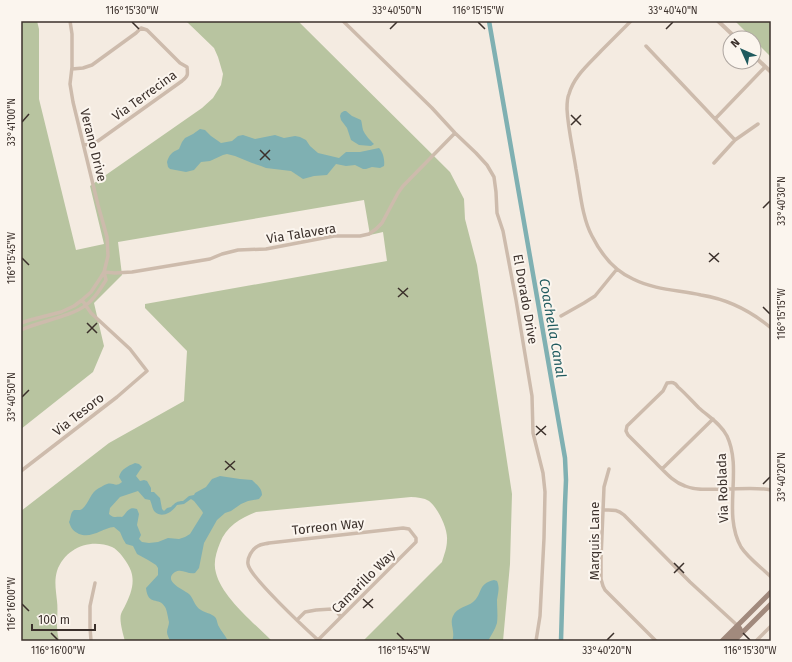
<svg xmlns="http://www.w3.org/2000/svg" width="792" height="662" font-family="'Fira Sans',sans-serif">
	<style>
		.green { fill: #b8c4a0 }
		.water { fill: #7fb0b2; fill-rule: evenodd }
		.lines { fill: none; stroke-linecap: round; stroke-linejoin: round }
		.canal { stroke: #7fb0b2; stroke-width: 4.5 }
		.minor { stroke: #cdbbac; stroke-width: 3.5 }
		.tertiary { stroke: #cdbbac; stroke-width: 4 }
		.secondary { stroke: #a18a7d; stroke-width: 5 }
		.ticks { fill: none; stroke: #3b302b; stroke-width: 1.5 }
		.labels { text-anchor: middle; stroke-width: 4; stroke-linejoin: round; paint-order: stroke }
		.street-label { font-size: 13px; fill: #3b302b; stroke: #fbf5ee }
		.water-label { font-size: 14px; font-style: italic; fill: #1f5a5e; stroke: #fbf5ee }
		.neatline { fill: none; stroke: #3b302b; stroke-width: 1.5 }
		.ticks-label { font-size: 10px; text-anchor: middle; fill: #3b302b }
	</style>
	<rect width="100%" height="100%" fill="#f4ebe1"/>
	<path class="green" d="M21 21H37L39 29V99L76 250 104 244 90 186 202 108 213 98 221 85 223 74 218 57 214 48 186 21H298L450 172 464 199 465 219 477 265 512 494 510 564 503 641H363L442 562C444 555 447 548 447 540 448 529 438 508 429 501 424 498 417 497 411 497L256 512C240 518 226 527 220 543 216 553 213 563 216 573 222 597 254 623 272 641H125C123 634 119 620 121 614 122 611 124 608 125 606 131 594 135 583 131 571 128 563 119 550 112 547 90 538 65 548 57 571 54 581 56 591 57 601 58 609 57 618 57 626 57 631 58 636 59 641H21V511L109 443 184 401 187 351 145 308V304L387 261 383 232 370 235 364 200 118 242 122 275 94 303 104 346 93 372 21 429Z
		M735 21H771V57L754 40V38H752Z"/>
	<path class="water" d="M344 111H346L352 116 361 120C362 123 362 126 363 130 365 135 370 140 374 144L371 146 359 145 351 140 347 128 341 120 340 116 341 113Z
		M200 129 205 130 211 136 221 143 232 141 238 136 243 135 255 139 275 135 284 138 295 136 300 137 306 140 310 146 318 153 339 158 346 152H360L379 148C383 152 385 160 384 166L380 168 372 167 366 169H363L355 165 346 166 336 164 327 175 314 176 303 179 291 171 266 168 261 166 252 163 235 156 227 154 223 155 210 161 201 162 194 170 186 172 170 169 168 167 167 162C169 155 172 152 179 149L182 142 185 138 193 134Z
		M135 463 139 464 142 467 136 476 140 481 144 480 147 481 151 488V492H154L160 498 162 509 164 511 167 508 171 507C175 503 177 501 183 501L189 496 194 495 195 493 206 487 212 479 220 476 240 479 252 480C257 485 262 488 262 495L259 499 248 501 241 504 231 511 225 513 217 520 204 543 199 568 195 573C188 575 182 568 175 572 161 582 187 591 190 595 194 600 195 607 201 610 205 613 211 613 215 617 217 619 217 622 218 625 221 631 225 635 228 641H170C169 638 167 635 167 632 167 629 169 625 169 622 168 618 167 610 165 607 159 596 148 607 146 588L158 575V568L156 565 148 560 137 554 133 546 126 544 123 539 120 532 114 527C102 528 92 539 79 534 73 531 71 528 69 522 71 518 70 513 74 510 76 510 78 510 80 510 87 508 90 494 96 490 99 488 104 485 107 484 114 482 115 488 122 482L119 477C121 469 128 466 135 463ZM138 491 145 499 150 500C152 504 152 509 155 512 163 519 173 511 177 505L184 504 191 499 194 501 202 511 203 513 190 534 185 537 179 539 168 538 158 542 149 543 142 542 139 539 141 535 137 525 139 514 137 509C128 506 127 513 122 517 117 516 114 519 109 514L110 508 120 497Z
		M494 580 497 581C500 588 498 593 497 600 497 608 498 615 497 623 495 630 491 635 488 641H452C456 631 449 625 453 616 457 607 467 607 473 602 483 594 477 584 494 580Z"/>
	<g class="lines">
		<path class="canal" d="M489 21 565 458 566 480 565 504 561 641"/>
		<path class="minor" d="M343 21 432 108 455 133 476 153 487 165 494 177 496 192 497 213 503 231 516 300 532 396 533 433 543 473 545 492 544 538 540 616 536 641
			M631 21C621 31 611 41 601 51 589 64 574 76 569 94 567 98 567 104 567 109 568 129 573 149 576 169 580 190 582 218 592 236 601 254 615 271 633 279 655 290 678 290 701 295 726 299 751 311 771 328
			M646 46 715 119 765 67
			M72 69 83 68 92 65 136 33 141 28 147 30 180 63 187 67C188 75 188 76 182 81L98 141 91 144 84 145
			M715 119 735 140 758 124
			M714 163 735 140
			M104 272 115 273 132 272 210 259 222 254 238 250 266 249 334 236H360L369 234 376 229 382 223 398 193 403 186 455 133
			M561 316 584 303 595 296 617 269
			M21 323 30 320 61 312 74 306 82 300 91 292 101 277 104 272 108 256 107 237 98 205 73 102 70 84 72 67V34L70 21
			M21 330C40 321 71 317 86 305 95 299 100 289 106 280L104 272
			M609 469 604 487 601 559V579L603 586 605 590 656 641
			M662 469 713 419
			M21 471 117 397 147 371 130 349 91 313 82 300
			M771 490C759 487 738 489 725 489 712 489 697 491 685 486 673 482 665 472 656 463 647 454 637 444 628 435L626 431 627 426 663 391 667 383C672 382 675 382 678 387 685 393 692 401 699 408 709 417 721 424 727 436 743 470 722 513 741 547 748 558 762 568 771 577
			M603 510C613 510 617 509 624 515L690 582 738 626
			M297 620 305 612 316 610 332 609 336 611 341 617
			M318 640 416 542V538L409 529 403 528 269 543C266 544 261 544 258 546 252 549 247 558 248 564 249 576 306 629 318 640L319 641
			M91 641 90 627V606L95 583
			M756 641 771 626"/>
		<path class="tertiary" d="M718 21 736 38
			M754 56 771 72"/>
		<path class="secondary" d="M722 641 771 592
			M728 641 740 629 738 626
			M734 641 771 604"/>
	</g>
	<path class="ticks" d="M132 22 139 29M478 22 485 29M390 29 397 22M666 29 673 22M571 115 581 125M22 122 29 114M571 125 581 115M260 150 270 160M260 160 270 150M763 208 770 201M709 253 719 262M22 258 29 265M709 262 719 253M398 288 408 297M398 297 408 288M763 307 770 314M87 323 97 333M87 333 97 323M22 397 29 390M536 426 546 435M536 435 546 426M225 461 235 470M225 470 235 461M763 484 770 477M674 563 684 573M674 573 684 563M363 599 373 608M22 604 29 611M363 608 373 599M51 633 58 640M397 633 404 640M743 633 750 640M607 640 614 633"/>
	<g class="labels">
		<g class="street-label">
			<text transform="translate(144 95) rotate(-36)" y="5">Via Terrecina</text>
			<text transform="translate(94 145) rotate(76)" y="5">Verano Drive</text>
			<text transform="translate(301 233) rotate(-9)" y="5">Via Talavera</text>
			<text transform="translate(526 299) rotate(80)" y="5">El Dorado Drive</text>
			<text transform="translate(78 414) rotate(-38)" y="5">Via Tesoro</text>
			<text transform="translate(722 488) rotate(-92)" y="5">Via Roblada</text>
			<text transform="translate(328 526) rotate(-6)" y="5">Torreon Way</text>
			<text transform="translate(594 541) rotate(-90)" y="5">Marquis Lane</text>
			<text transform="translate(363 581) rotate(-45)" y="5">Camarillo Way</text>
		</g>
		<g class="water-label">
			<text transform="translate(553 328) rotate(80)" y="5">Coachella Canal</text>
		</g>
	</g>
	<rect width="792" height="662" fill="none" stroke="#fbf5ee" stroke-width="44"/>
	<g transform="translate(742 50) rotate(315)"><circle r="19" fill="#fbf5ee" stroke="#aea6a0"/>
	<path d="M0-3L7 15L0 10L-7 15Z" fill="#1f5a5e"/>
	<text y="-6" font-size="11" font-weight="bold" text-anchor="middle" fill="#3b302b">N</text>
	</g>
	<path d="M32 624v6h63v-6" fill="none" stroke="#3b302b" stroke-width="2"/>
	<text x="38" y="624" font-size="12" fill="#3b302b" stroke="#fbf5ee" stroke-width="3" paint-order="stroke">100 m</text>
	<rect x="22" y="22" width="748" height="618" class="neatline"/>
	<g class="ticks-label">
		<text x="132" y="14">116°15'30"W</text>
		<text x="397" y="14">33°40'50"N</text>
		<text x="478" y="14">116°15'15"W</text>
		<text x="673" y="14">33°40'40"N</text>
		<text transform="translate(11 122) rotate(-90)" y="4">33°41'00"N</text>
		<text transform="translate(781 201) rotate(-90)" y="4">33°40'30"N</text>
		<text transform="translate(11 258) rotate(-90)" y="4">116°15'45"W</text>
		<text transform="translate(781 314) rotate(-90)" y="4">116°15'15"W</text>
		<text transform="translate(11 397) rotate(-90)" y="4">33°40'50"N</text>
		<text transform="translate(781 477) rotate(-90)" y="4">33°40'20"N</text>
		<text transform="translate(11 604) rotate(-90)" y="4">116°16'00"W</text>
		<text x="58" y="654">116°16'00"W</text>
		<text x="404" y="654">116°15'45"W</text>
		<text x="607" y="654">33°40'20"N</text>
		<text x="750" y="654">116°15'30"W</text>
	</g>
</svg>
